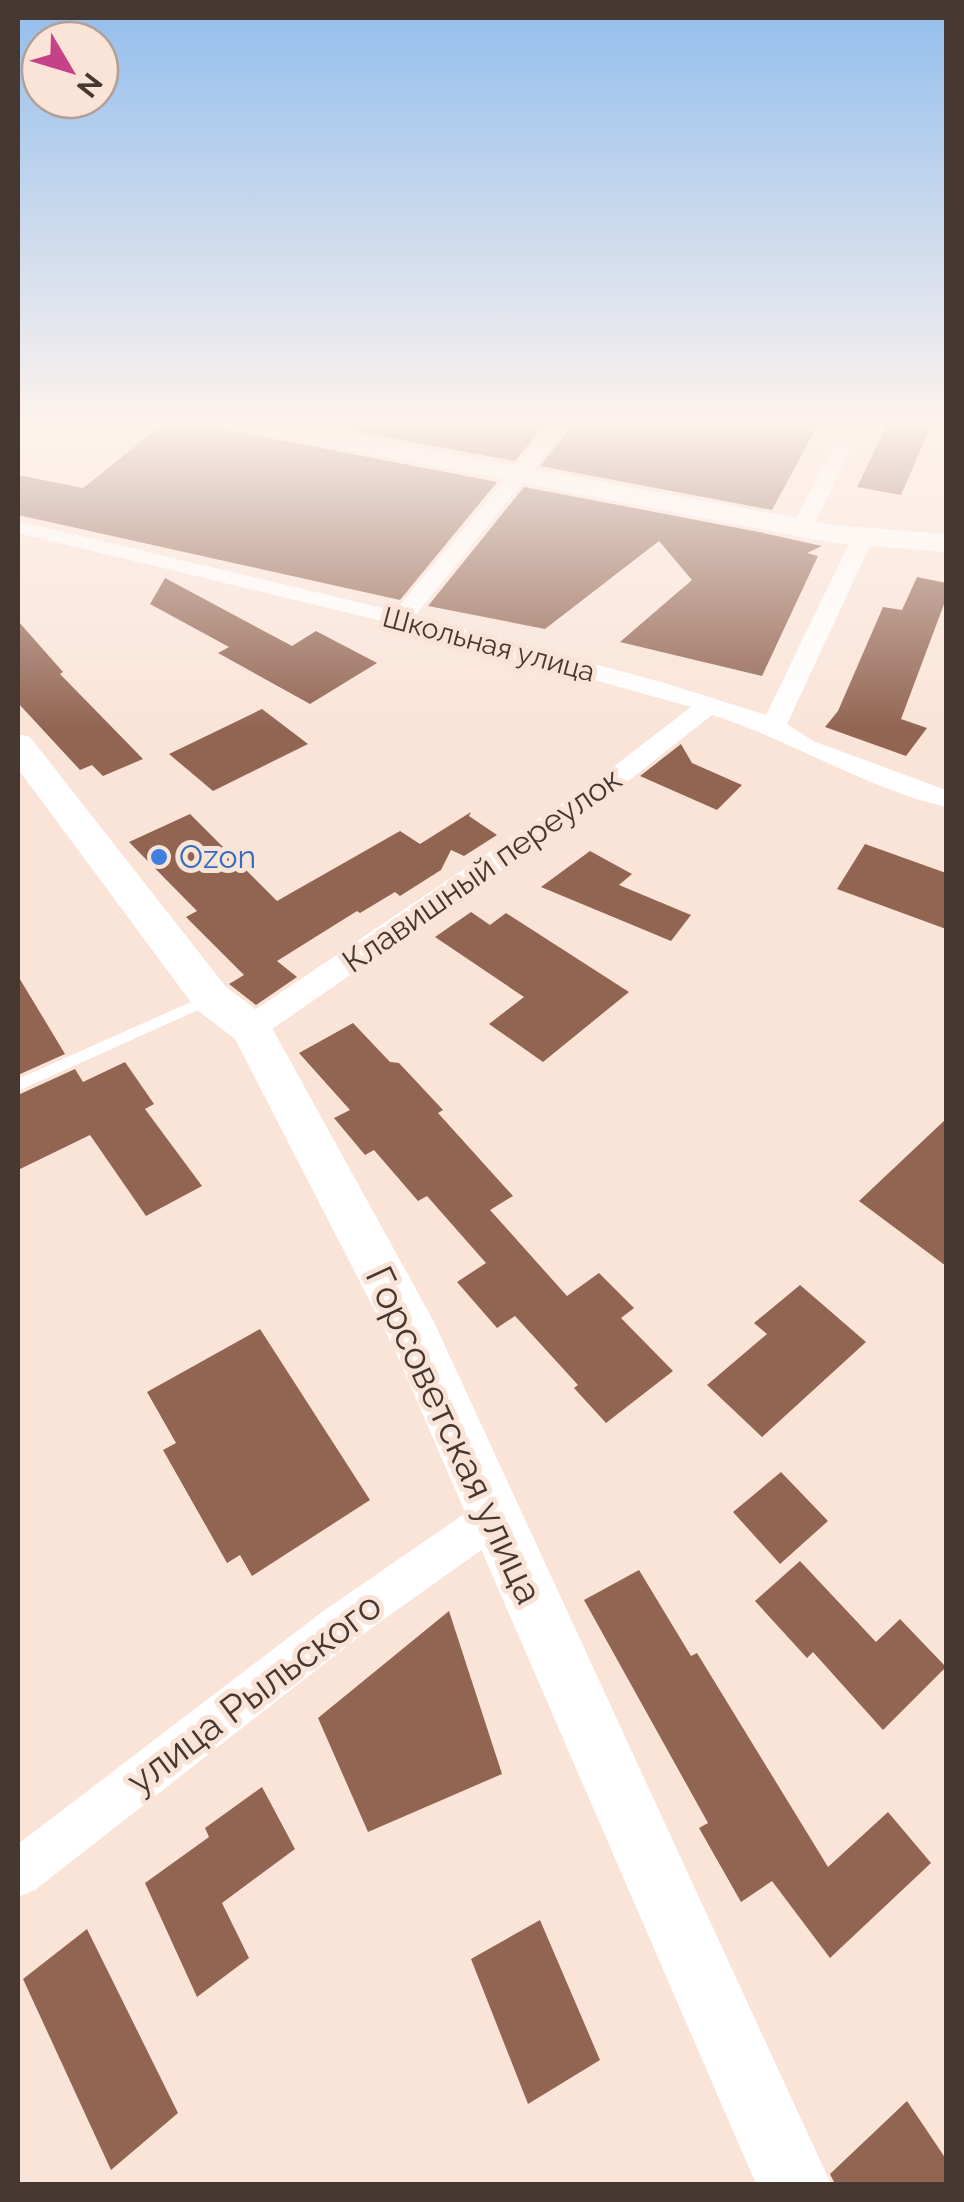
<svg xmlns="http://www.w3.org/2000/svg" width="964" height="2202" font-family="Raleway,sans-serif">
	<style>
		.building { fill: #926553 }
		.lines { fill: none; stroke-linecap: round; stroke-linejoin: round }
		.lane { fill: #fff; fill-rule: evenodd }
		.street { fill: #fff; fill-rule: evenodd }
		.secondary { fill: #fff; fill-rule: evenodd }
		.shop-dot { fill: #3f7fe0; stroke: #fae4d8; stroke-width: 4 }
		.labels { text-anchor: middle; stroke-width: 10; stroke-linejoin: round; paint-order: stroke }
		.far-street-label { font-size: 28px; fill: #463830; stroke: #fae4d8 }
		.shop-label { font-size: 32px; fill: #366cbe; stroke: #fae4d8; text-anchor: start }
		.street-label { font-size: 32px; fill: #463830; stroke: #fae4d8 }
		.near-street-label { font-size: 38px; fill: #463830; stroke: #fae4d8 }
	</style>
	<rect width="100%" height="100%" fill="#fae4d8"/>
	<path class="building" d="M167 421H181L497 482 400 600 18 515V475L83 488Z
		M355 421H548L515 461 346 430Z
		M576 421H820L772 510 540 466Z
		M889 421H933L901 495 857 487Z
		M524 487 759 532 822 546 807 553 818 556 762 676 620 642 692 580 659 541 545 629 428 606Z
		M917 577 946 583V599L901 719 927 728 906 756 825 727 838 711 883 607 902 610Z
		M165 578 292 646 316 631 377 663 310 704 218 653 229 647 150 604Z
		M18 621 63 672 60 674 143 759 103 776 92 765 80 770 18 703Z
		M262 709 308 744 213 791 169 754Z
		M681 744 692 763 742 785 717 810 640 776Z
		M471 812 469 816 497 835 464 856 451 850 441 870 400 896 395 892 360 913 357 911 277 961 297 977 256 1005 229 984 244 975 186 917 197 911 129 842 190 814 277 901 400 831 420 844Z
		M865 844 946 873V929L837 889Z
		M590 851 632 874 619 885 691 915 671 941 541 887Z
		M471 912 490 925 506 913 629 992 543 1062 489 1024 524 997 435 937Z
		M18 976 65 1054 18 1075Z
		M353 1023 390 1062 399 1063 443 1110 438 1113 513 1196 490 1210 567 1296 599 1273 634 1308 621 1318 673 1371 606 1423 574 1388 578 1385 515 1316 497 1328 457 1282 486 1263 427 1196 418 1201 374 1150 365 1155 334 1118 350 1110 299 1053Z
		M125 1062 154 1104 145 1109 202 1186 146 1216 90 1135 18 1170V1095L75 1069 83 1082Z
		M946 1119V1266L859 1201Z
		M800 1285 866 1342 762 1437 707 1385 767 1334 754 1323Z
		M260 1329 370 1500 252 1576 240 1555 227 1563 163 1450 176 1443 147 1392Z
		M781 1472 828 1521 780 1564 733 1512Z
		M800 1561 876 1642 900 1619 946 1667 883 1730 813 1652 807 1658 755 1601Z
		M639 1570 691 1656 697 1653 828 1867 888 1812 931 1863 830 1958 772 1881 741 1902 699 1828 708 1823 584 1600Z
		M449 1611 502 1774 368 1832 318 1718Z
		M262 1787 295 1849 222 1903 249 1958 197 1997 145 1883 209 1837 205 1828Z
		M540 1920 600 2060 528 2104 471 1959Z
		M87 1929 178 2113 111 2170 23 1979Z
		M907 2101 946 2159V2184H835L830 2174Z"/>
	<g class="lines">
		<path class="lane" d="M211 993 218 998 216 1002 18 1091V1079Z"/>
		<path class="street" d="M553 421H572L415 616 658 681 766 715 852 537 863 531 870 533 874 537 787 724 813 741 946 790V807C864 788 792 740 712 715L613 793 262 1036 251 1040 240 1036 235 1028 240 1020 595 781 691 707 394 624 18 533V521L395 611Z
			M846 421H864L813 528 809 532H795L791 528Z
			M494 1497 508 1503 514 1517 508 1531 352 1642 35 1890 18 1897V1844L322 1612 480 1503Z"/>
		<path class="secondary" d="M227 421H279L834 525 946 534V552L834 543 240 429Z
			M18 734 30 737 226 987 266 1017 434 1322 831 2184H756L394 1348 235 1039 196 1009 18 769Z"/>
	</g>
	<linearGradient id="sky" x2="0" y2="1"><stop stop-color="#92bded"/><stop offset="0.58" stop-color="#fdf3ed"/><stop offset="1" stop-color="#fdf3ed" stop-opacity="0"/></linearGradient>
	<rect width="964" height="729" fill="url(#sky)"/>
	<circle class="shop-dot" cx="159" cy="857" r="10"/>
	<g class="labels">
		<g class="far-street-label">
			<text transform="translate(489 644) rotate(15)" y="10">Школьная улица</text>
		</g>
		<g class="shop-label">
			<text x="179" y="868">Ozon</text>
		</g>
		<g class="street-label">
			<text transform="translate(482 870) rotate(-35)" y="11">Клавишный переулок</text>
		</g>
		<g class="near-street-label">
			<text transform="translate(454 1435) rotate(65)" y="13">Горсоветская улица</text>
			<text transform="translate(254 1693) rotate(-37)" y="13">улица Рыльского</text>
		</g>
	</g>
	<rect width="964" height="2202" fill="none" stroke="#463830" stroke-width="40"/>
	<g transform="translate(70 70) rotate(128)"><circle r="48" fill="#fae4d8" stroke="#b29f95" stroke-width="2.5"/>
	<path d="M0-8L18 38L0 25L-18 38Z" fill="#c54288"/>
	<text y="-15" font-size="28" font-weight="bold" text-anchor="middle" fill="#463830">N</text>
	</g>
</svg>
